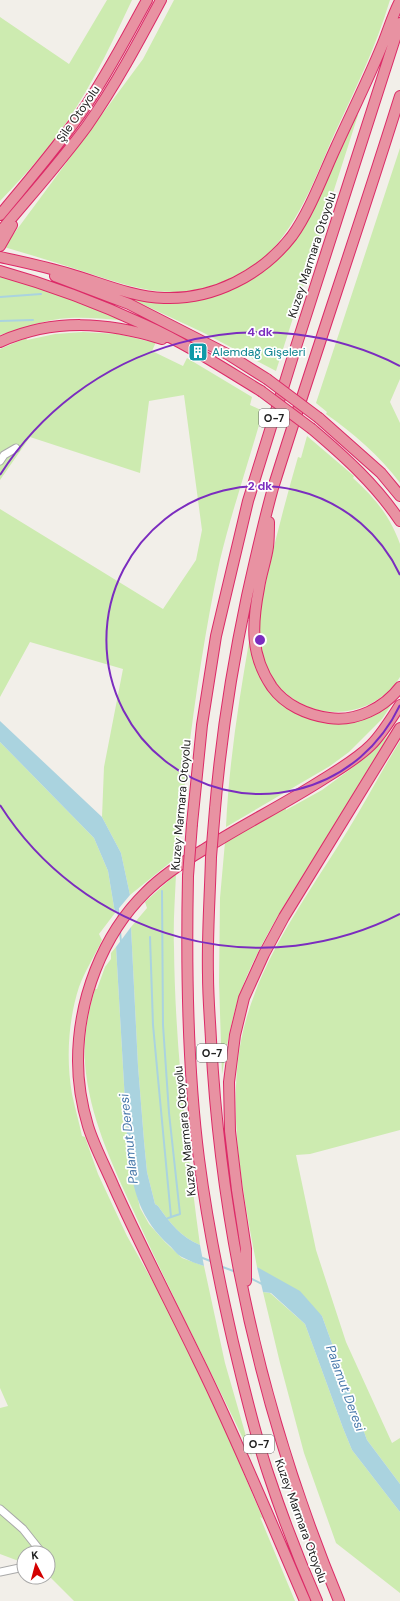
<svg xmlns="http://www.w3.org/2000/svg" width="400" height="1601" font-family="'DM Sans',sans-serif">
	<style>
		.grass { fill: #cdebb0 }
		.water { fill: #aad3df }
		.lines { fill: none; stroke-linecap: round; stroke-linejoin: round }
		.stream { stroke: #aad3df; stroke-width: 2 }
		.minor-casing { stroke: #a9a9a9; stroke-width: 9 }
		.highway-casing { stroke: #dc2a67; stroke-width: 12 }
		.minor { stroke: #fff; stroke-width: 7 }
		.highway { stroke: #e892a2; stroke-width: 10 }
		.highway-bridge-casing { stroke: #dc2a67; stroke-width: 12; stroke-linecap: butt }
		.highway-bridge { stroke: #e892a2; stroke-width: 10 }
		.ring { fill: none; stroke: #7b2cbf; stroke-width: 2 }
		.labels { text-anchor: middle; stroke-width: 3.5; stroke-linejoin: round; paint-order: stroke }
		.shield { fill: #fff; stroke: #646464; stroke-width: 1 }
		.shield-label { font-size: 11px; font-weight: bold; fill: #222 }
		.street-label { font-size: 12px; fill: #222; stroke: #fff }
		.culture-label { font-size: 12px; fill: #0d838f; stroke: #fff; text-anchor: start }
		.water-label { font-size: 13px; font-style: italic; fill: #4a7aab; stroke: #fff }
		.centre { fill: #7b2cbf; stroke: #fff; stroke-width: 2 }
		.ring-label { font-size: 12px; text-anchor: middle; font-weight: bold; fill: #7b2cbf; stroke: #fff; stroke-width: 3.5; stroke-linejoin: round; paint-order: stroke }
	</style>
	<rect width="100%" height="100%" fill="#f2efe9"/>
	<path class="grass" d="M107 0H132C115 36 98 73 77 106 56 141 28 172 0 201V17L69 64Z
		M174 0H390C376 47 354 92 333 137 316 176 301 218 271 251 247 277 208 291 173 292 143 292 113 281 85 272 58 263 31 255 4 247L143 59Z
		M356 114 358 115 276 371 202 332 125 296 199 299 290 245Z
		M400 148V379L390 402 400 423V483C380 456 353 433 326 414L327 412 316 403Z
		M0 276 57 294 127 321C107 319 88 317 69 318 45 319 22 329 0 335Z
		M83 332 118 334 147 341 149 340 156 342 152 351 183 366 187 358 252 397 250 405 263 411C249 461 232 510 220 560 199 658 187 757 177 857L130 895 121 853 102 817 104 767 123 669 30 642 0 697V509L163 609 196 560 202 530 184 395 149 401 140 473 30 437 0 480V349L26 338 27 340 55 334Z
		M307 436 354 476 353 478C375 498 390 516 400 544V677C385 700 361 712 334 712 291 711 258 674 258 632 259 612 264 592 268 572 277 533 287 495 298 457L301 458Z
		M250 636 271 691 333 722 396 698 382 719 349 752 330 766 226 827C229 762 239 700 250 636Z
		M391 732C365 774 339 817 313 859 289 897 264 936 246 978 233 1009 227 1042 222 1075L219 982 220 898 225 842 286 808V810L322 790 348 771 372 752Z
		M400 741V1130L310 1154 296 1155 316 1250 346 1342 392 1443 400 1438V1484L367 1440 322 1316 257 1267C244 1199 230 1129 238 1060 248 973 304 902 348 830 366 801 382 770 400 741Z
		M0 742 94 838 108 871 115 913 99 934 102 940C95 955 85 971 79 987 68 1021 66 1060 72 1094 75 1108 79 1122 82 1136L85 1137 98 1174 127 1236 167 1307 226 1432 263 1519 260 1517 295 1601H74L48 1575V1553H24V1563L0 1554V1408L8 1406 0 1388Z
		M176 874C175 899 173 923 174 947 175 1047 187 1147 200 1245 181 1237 170 1223 158 1206L155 1204 147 1172 144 1141 138 1066 131 927 147 908 145 902Z
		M116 947 128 1153 140 1208 149 1224 165 1242 182 1258 204 1266 225 1363 252 1457C213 1375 171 1295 134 1212 112 1164 89 1116 85 1063 83 1038 88 1013 95 989H97L105 967 111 959V953Z
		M263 1292 270 1293 305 1324 343 1428 352 1450 400 1512V1593L336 1543 304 1453 280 1363Z"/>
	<path class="water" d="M0 721 102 817 121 853 130 895 115 913 108 871 94 838 0 742Z
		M131 927 138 1066 144 1141 147 1172 155 1204 158 1206C170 1223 181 1237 200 1245L204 1266C197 1264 190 1261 184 1258 178 1256 174 1250 170 1246 140 1219 133 1191 128 1153L116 947Z
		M257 1267 300 1291 322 1316 367 1440 400 1484V1512L352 1450 343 1428 305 1324 271 1293 263 1292Z"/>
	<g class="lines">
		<path class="stream" d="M0 297 41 294
			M0 321 33 320
			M162 891 163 1025 169 1113 180 1214 171 1217
			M118 909 119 919
			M120 931 121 942
			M150 937 153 1025 171 1217 166 1219
			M200 1257 213 1262
			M220 1266 236 1272
			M250 1278 264 1285"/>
		<defs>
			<path id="minor" d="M0 461 4 455 16 448
				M0 1509 23 1529 42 1553
				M48 1561V1562
				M0 1572 24 1567"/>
			<path id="highway" d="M0 215C28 181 56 149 81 113 106 77 126 38 147 0
				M0 232C29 197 60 163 87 126 115 86 138 43 161 0
				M0 246 12 225
				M0 257C23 262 47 267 70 274 101 283 132 297 164 298 213 300 262 275 292 236 310 211 323 175 336 147 351 114 367 82 381 48 388 32 392 16 400 1
				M0 271C50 285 98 303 145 325 185 343 223 368 261 391
				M55 276 129 304 229 355 267 379
				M0 342C54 318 107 322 162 339
				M319 418 381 473 400 496
				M312 429C345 457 376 485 400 521
				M269 522C269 530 269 539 268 547 266 561 261 574 259 588 252 624 250 655 272 687 285 705 307 715 329 718 356 722 384 708 400 687
				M215 809C221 737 232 667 247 596 255 560 263 524 273 488 314 357 359 227 400 96
				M192 824 202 725 216 636 248 501 293 356 400 23
				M211 857C210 896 207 936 208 975 208 997 210 1019 211 1040 221 1233 265 1423 339 1601
				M188 876C186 970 187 1065 199 1159 207 1221 219 1281 233 1342 244 1387 254 1432 269 1476 283 1518 299 1560 317 1601
				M246 1281V1249L237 1190 230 1131 229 1082 235 1035 244 998 264 954 284 917 400 728
				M305 1601C270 1520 237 1439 198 1360 170 1302 140 1245 114 1187 106 1168 94 1146 88 1126 82 1106 78 1082 78 1061 78 1000 102 935 146 892 163 875 183 862 203 850 242 825 283 805 322 780 338 770 357 759 371 745 382 734 391 719 400 705"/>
		</defs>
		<use href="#minor" class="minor-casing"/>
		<use href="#highway" class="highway-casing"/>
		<use href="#minor" class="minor"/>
		<use href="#highway" class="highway"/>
		<defs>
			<path id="highway-bridge" d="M267 379 319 418
				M261 391 312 429
				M211 857 215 809
				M188 876 192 824"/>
		</defs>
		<use href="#highway-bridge" class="highway-bridge-casing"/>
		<use href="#highway-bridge" class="highway-bridge"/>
	</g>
	<g class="ring">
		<path d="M400 705A154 154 0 1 1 400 575"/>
		<path d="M400 914A308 308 0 0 1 0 805M0 475A308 308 0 0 1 400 366"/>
	</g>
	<defs>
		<symbol id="building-square" viewBox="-11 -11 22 22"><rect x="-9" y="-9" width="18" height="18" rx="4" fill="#0f9aa8" stroke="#fff"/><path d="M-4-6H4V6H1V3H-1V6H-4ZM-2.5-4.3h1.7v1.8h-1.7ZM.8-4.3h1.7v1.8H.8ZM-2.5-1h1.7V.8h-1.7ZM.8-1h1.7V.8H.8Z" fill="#fff"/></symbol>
	</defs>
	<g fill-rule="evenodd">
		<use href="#building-square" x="187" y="341" width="22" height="22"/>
	</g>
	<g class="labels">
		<g class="shield">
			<rect x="259" y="409" width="30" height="18" rx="3"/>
			<rect x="197" y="1044" width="30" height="18" rx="3"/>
			<rect x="244" y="1435" width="30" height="18" rx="3"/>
		</g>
		<g class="shield-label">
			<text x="274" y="422">O-7</text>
			<text x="212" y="1057">O-7</text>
			<text x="259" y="1448">O-7</text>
		</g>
		<g class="street-label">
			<text transform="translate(78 114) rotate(-55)" y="4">Şile Otoyolu</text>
			<text transform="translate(312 255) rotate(-72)" y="4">Kuzey Marmara Otoyolu</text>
			<text transform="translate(181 805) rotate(-85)" y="4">Kuzey Marmara Otoyolu</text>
			<text transform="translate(185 1131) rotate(-96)" y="4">Kuzey Marmara Otoyolu</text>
			<text transform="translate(301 1521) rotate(70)" y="4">Kuzey Marmara Otoyolu</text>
		</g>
		<g class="culture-label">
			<text x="212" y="356">Alemdağ Gişeleri</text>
		</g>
		<g class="water-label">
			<text transform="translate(128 1139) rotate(-96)" y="5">Palamut Deresi</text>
			<text transform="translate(346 1388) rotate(70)" y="5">Palamut Deresi</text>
		</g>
	</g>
	<circle cx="260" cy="640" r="6" class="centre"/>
	<g class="ring-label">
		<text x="260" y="336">4 dk</text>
		<text x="260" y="490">2 dk</text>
	</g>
	<g transform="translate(36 1565) rotate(354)"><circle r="19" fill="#ffffff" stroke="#a7a7a7"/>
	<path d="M0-3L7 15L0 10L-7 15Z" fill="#d40000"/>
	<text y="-6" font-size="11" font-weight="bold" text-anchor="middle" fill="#222222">K</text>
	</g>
</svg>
